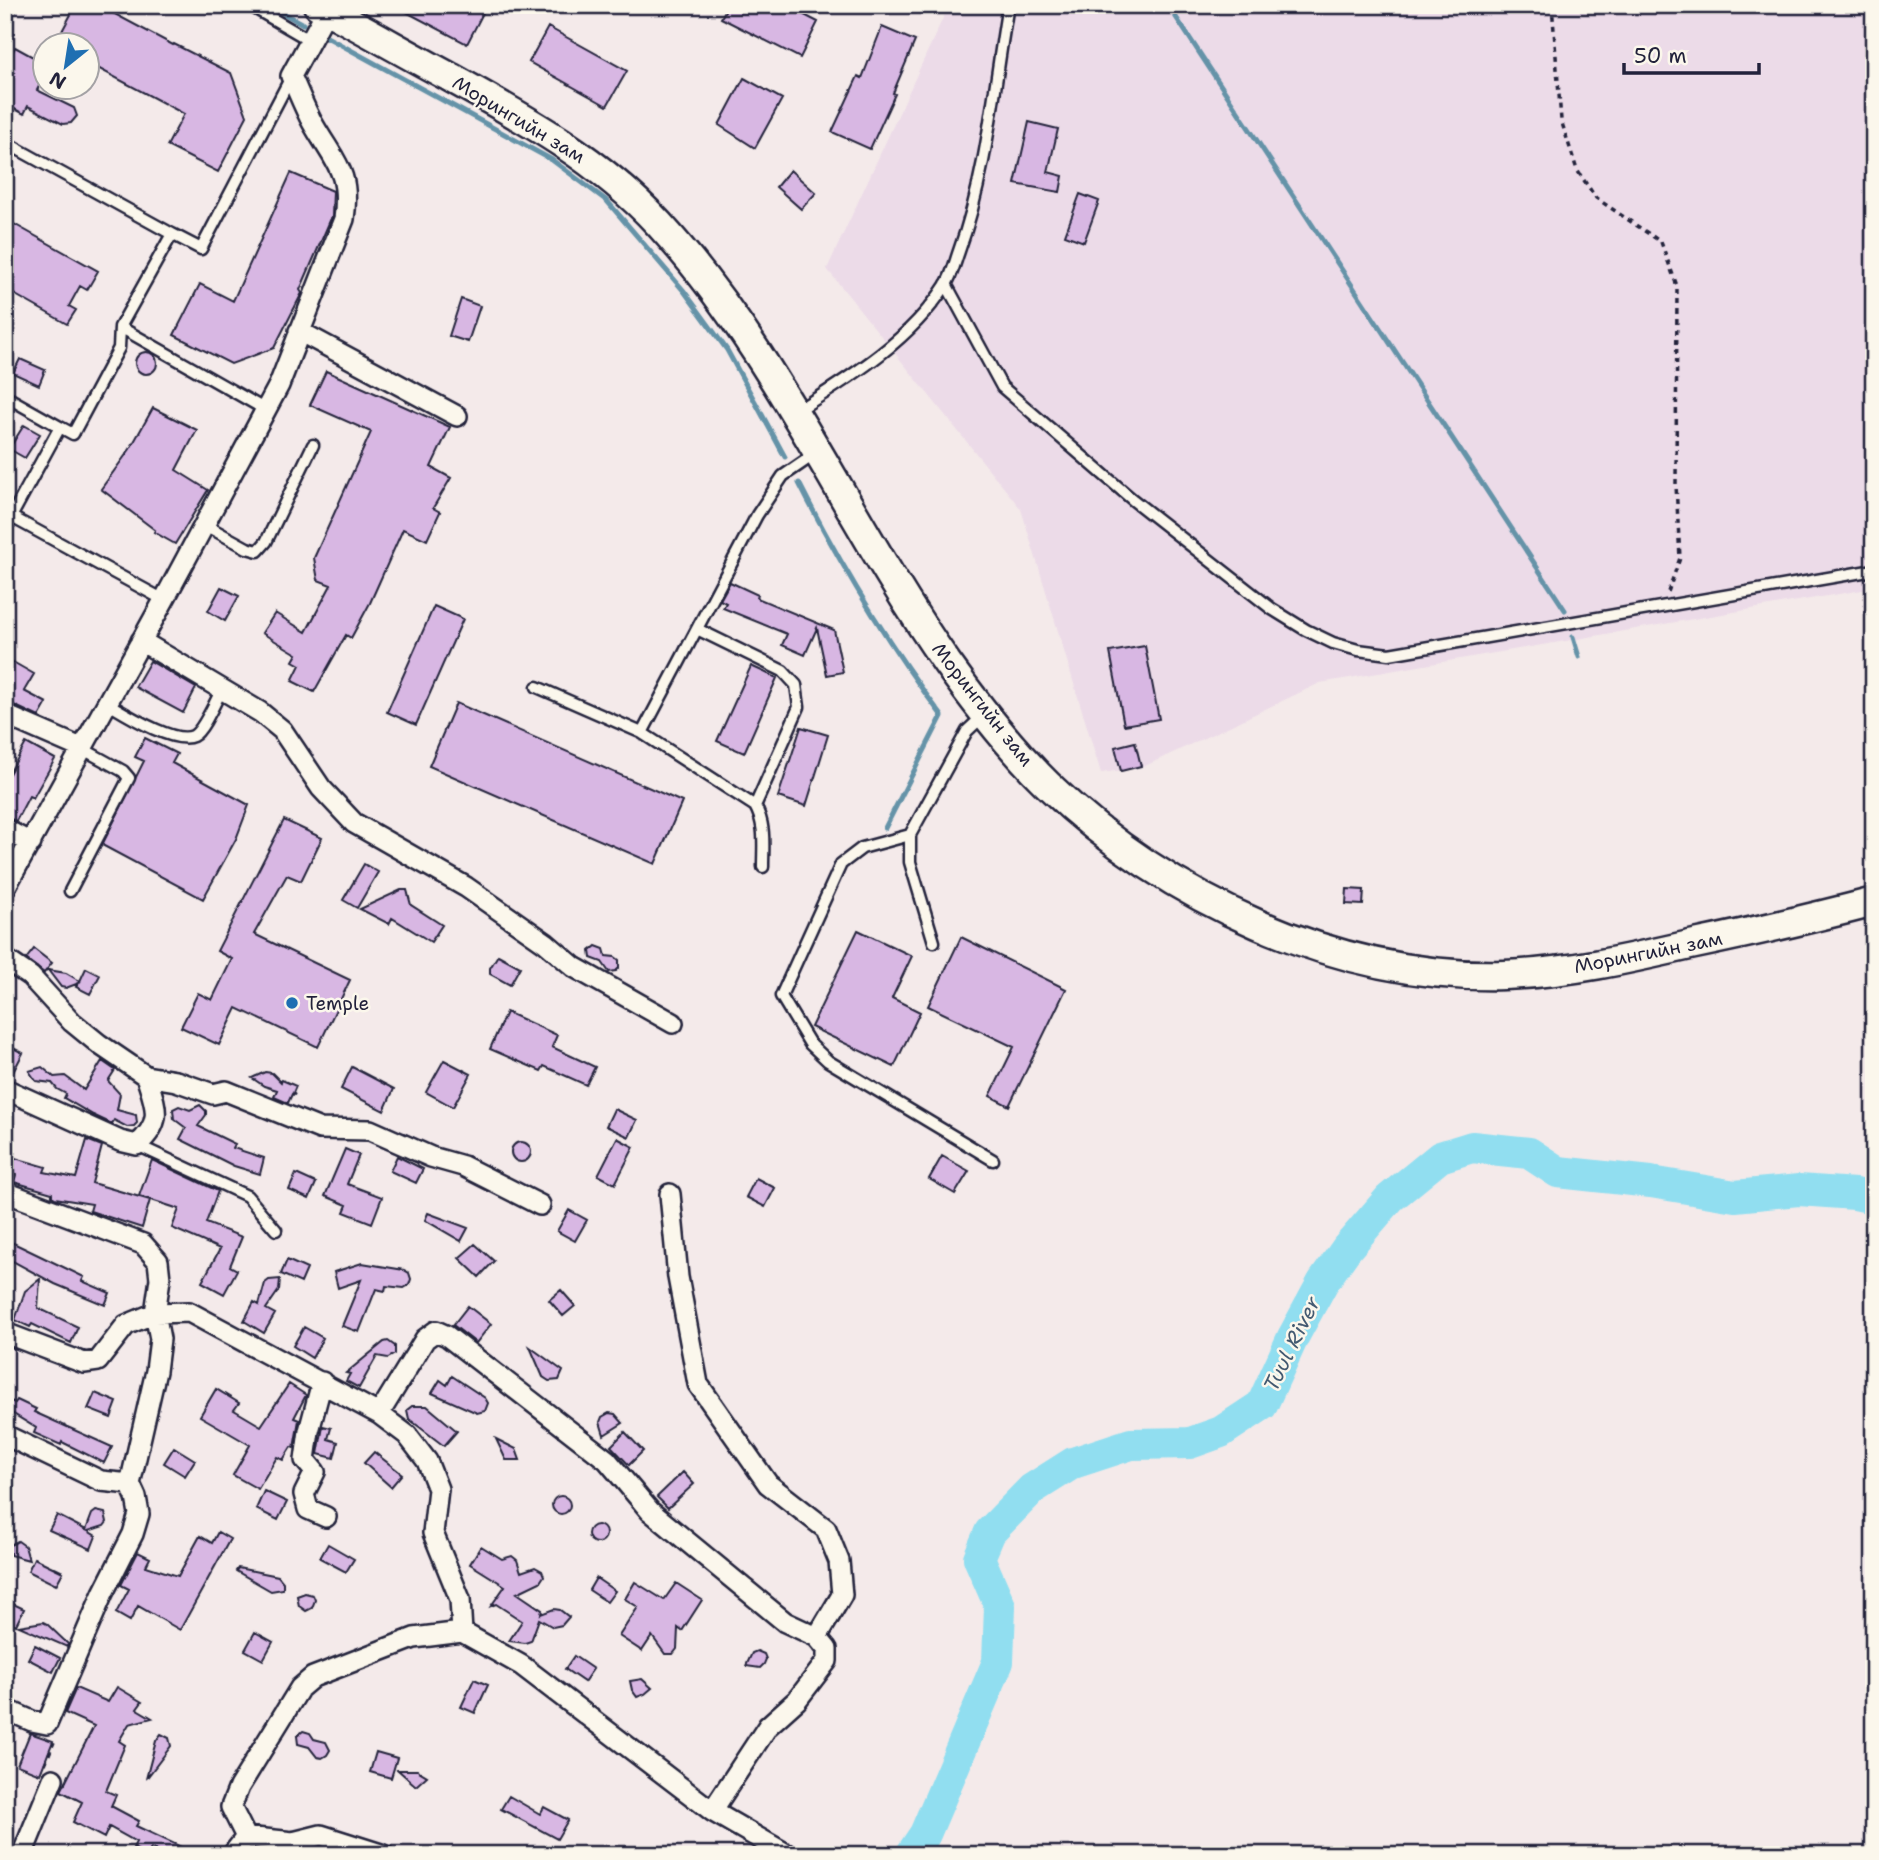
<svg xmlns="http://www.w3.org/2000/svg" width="1879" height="1860" font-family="'Shantell Sans',sans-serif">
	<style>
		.built { fill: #ecdbe8 }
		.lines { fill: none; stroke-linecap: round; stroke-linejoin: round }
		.stream { stroke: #6593a8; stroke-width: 5 }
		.river { stroke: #91def0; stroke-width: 32 }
		.building { fill: #d8b7e3; stroke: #22223b; stroke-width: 2 }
		.lane-casing { stroke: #22223b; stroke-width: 15 }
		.street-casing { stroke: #22223b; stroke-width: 24 }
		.secondary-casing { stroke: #22223b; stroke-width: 33 }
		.path { stroke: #22223b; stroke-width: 3.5; stroke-dasharray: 5 5; stroke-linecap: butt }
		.lane { stroke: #fbf7ec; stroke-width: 10 }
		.street { stroke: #fbf7ec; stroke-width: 19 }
		.secondary { stroke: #fbf7ec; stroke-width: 28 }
		.poi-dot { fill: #1f6fb2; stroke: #fbf7ec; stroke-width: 2.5 }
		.labels { text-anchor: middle; stroke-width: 5; stroke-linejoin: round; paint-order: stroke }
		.street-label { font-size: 19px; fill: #22223b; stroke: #fbf7ec }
		.poi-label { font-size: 19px; fill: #22223b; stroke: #fbf7ec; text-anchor: start }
		.water-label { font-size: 21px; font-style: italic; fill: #435a71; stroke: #fbf7ec }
	</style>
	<rect width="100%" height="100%" fill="#f4eaea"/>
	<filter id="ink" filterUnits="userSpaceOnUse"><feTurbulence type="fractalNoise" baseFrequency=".0143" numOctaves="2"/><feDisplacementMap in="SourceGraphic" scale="14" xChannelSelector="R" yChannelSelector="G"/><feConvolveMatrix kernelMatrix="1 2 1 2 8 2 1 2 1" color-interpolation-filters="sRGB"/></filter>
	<g filter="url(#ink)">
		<path class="built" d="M949 5H1874V588L1320 683 1143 767 1101 773 1021 509 827 269Z"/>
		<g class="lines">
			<path class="stream" d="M268 5 303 24
				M1168 5 1565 610
				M323 35 552 160 607 201 684 291 727 350 785 457
				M799 483C840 564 887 643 942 716L885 828
				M1573 637 1579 657"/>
			<path class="river" d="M911 1855 925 1834 998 1662 1000 1606 979 1558 990 1532 1032 1489 1073 1463 1131 1444 1190 1443 1221 1432 1262 1405 1293 1337 1323 1282 1347 1248 1390 1198 1440 1157 1472 1147 1529 1153 1558 1172 1651 1182 1735 1196 1799 1190 1855 1194 1874 1198"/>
		</g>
		<path class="building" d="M76 5H98L173 45 174 44 231 73 247 116 218 172 167 146 184 114 88 63V46H54Z
			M393 5H477L485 9 467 44Z
			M728 5H785L818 22 800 58 721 18Z
			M548 27 627 71 607 106 529 62Z
			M882 27 915 41 893 93 895 94 870 149 832 132 858 76 862 78Z
			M15 47 46 64V74L37 90 74 108 77 116 71 123 63 124 28 106 24 114 5 104V66Z
			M744 78 782 99 755 148 719 125Z
			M1029 122 1058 129 1048 172 1063 176 1060 192 1015 184Z
			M790 170 816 193 801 209 776 187Z
			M291 173 333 191 332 216 300 290 302 293 274 348 231 364 174 335 200 284 233 301Z
			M1080 194 1099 201 1084 242 1065 235Z
			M5 219 98 271 87 290 80 286 69 306 76 310 67 324 5 289Z
			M461 299 480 306 468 342 449 336Z
			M135 363a11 11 0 1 1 22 0a11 11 0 1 1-22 0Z
			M20 359 45 370 39 385 13 373Z
			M326 371 450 427 431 467 451 478 433 508 440 512 427 540 403 529 370 603 351 638 346 635 314 692 292 681 300 665 293 661 297 654 262 633 275 613 306 632 331 585 318 580 314 558 371 432 310 405Z
			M153 408 197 430 176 470 208 490 175 544 154 532 155 530 101 489 130 449Z
			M24 425 40 434 25 458 9 449Z
			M730 582 758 595 757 598 834 630 843 672 827 675 817 628 805 655 782 645 787 634 723 608 726 603 720 600Z
			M221 587 239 596 225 621 208 611Z
			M434 606 463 619 416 725 387 712Z
			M1145 646 1159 719 1124 725 1110 652Z
			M150 661 196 688 183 713 135 687Z
			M13 662 34 674 24 691 47 703 39 717 5 701V675Z
			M751 666 777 678 744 753 717 741Z
			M456 703 682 802 655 864 429 766Z
			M801 727 828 735 806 806 778 797Z
			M145 738 177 754 172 763 249 805 236 839 203 899 102 845 144 761 135 757Z
			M1135 742 1141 766 1121 771 1115 747Z
			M26 743 55 759 33 798 29 796 16 821 5 817V781Z
			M284 820 322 838 301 881 287 875 254 934 350 980 318 1047 237 1008 219 1045 181 1027 198 993 212 1000 232 959 217 951Z
			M364 864 378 872 357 908 343 900Z
			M1347 889 1364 890 1363 905 1346 904Z
			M401 890H407L411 905 442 925 431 942 392 918 389 924 360 909Z
			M858 930 912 956 892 998 920 1012 894 1067 811 1027Z
			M961 937 1066 989 1009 1106 990 1096 1014 1047 928 1006Z
			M596 946 604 949 606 956 615 957 619 960V968L616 971 609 972 602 962 591 958 590 951Z
			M34 949 52 963 44 973 26 959Z
			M498 955 520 967 510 985 490 974V968Z
			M86 968 100 975 90 994 76 987 79 983 66 988 61 987 48 970 66 973 80 981Z
			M506 1012 557 1035 552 1047 595 1067 586 1085 544 1066 541 1071 490 1049Z
			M5 1044 23 1053 10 1078 5 1077Z
			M444 1060 471 1074 453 1107 426 1092Z
			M102 1061 115 1070 108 1081 120 1094 117 1110 136 1115 137 1123 134 1126 127 1127 114 1120 112 1124 93 1115 64 1098 66 1094 57 1089 52 1083 36 1081 29 1071 42 1067 54 1077 65 1076 84 1090Z
			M352 1067 394 1089 384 1111 341 1089Z
			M265 1072 272 1073 281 1082 282 1080 296 1086 293 1093 295 1095 292 1094 288 1103 274 1097 277 1090 264 1086 252 1078Z
			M200 1105 206 1111V1115L198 1126 235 1144 233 1148 264 1158 260 1174 234 1166 180 1139 186 1128 174 1119 173 1109 179 1106 190 1110Z
			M614 1109 637 1120 629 1137 606 1126Z
			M617 1138 634 1147 615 1184 598 1175Z
			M87 1140 102 1146 92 1183 150 1200 142 1228 90 1211 92 1204 55 1198 52 1196V1193L14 1182 16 1175 5 1173V1155L46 1167 44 1172 76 1178Z
			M511 1152a10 10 0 1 1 20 0a10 10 0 1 1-20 0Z
			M345 1149 359 1155 347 1184 382 1197 372 1223 344 1212 347 1205 325 1196Z
			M397 1156 423 1169 416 1183 390 1171Z
			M942 1156 969 1171 955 1194 929 1179Z
			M152 1160 218 1191 206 1223 242 1237 230 1266 237 1270 224 1294 202 1282 220 1249 172 1228 179 1209 139 1196Z
			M296 1174 316 1183 309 1199 289 1190Z
			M756 1178 775 1188 765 1207 746 1197Z
			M569 1210 587 1220 575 1241 557 1231Z
			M428 1213 468 1228 461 1241 425 1220Z
			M5 1239 84 1277 82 1281 110 1293 105 1305 55 1284 5 1257Z
			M475 1244 494 1261 479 1277 459 1258Z
			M287 1260 307 1269 301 1283 281 1274Z
			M362 1263 404 1270 409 1273 411 1279 409 1285 404 1288 386 1286 385 1291 376 1289 359 1332 342 1326 361 1280 338 1288 334 1272Z
			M40 1279 38 1308 78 1327 71 1343 32 1324 30 1327 15 1320 25 1291Z
			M280 1279 279 1290 266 1309 275 1314 264 1333 244 1321 254 1302 259 1305 265 1283 269 1280Z
			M561 1290 575 1306 563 1316 549 1300Z
			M468 1306 491 1324 476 1343 453 1325Z
			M304 1327 323 1338 312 1358 293 1346Z
			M388 1341 395 1346V1354L388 1358 377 1356 359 1388 346 1381 350 1374 346 1373 384 1342Z
			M530 1347 563 1371 559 1380 549 1381 543 1377Z
			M452 1376 485 1398 488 1403 485 1411 477 1413 432 1393 440 1380 447 1385Z
			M289 1384 306 1395 294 1418 299 1420 294 1448 291 1447 283 1460 277 1457 258 1489 233 1475 250 1445 200 1416 216 1389 239 1403 234 1410 261 1426Z
			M95 1393 117 1402 111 1418 88 1409Z
			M17 1400 36 1409 34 1412 112 1447 104 1463 62 1442 61 1445 34 1433 36 1428 7 1410 11 1401 15 1403Z
			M412 1406H427L457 1431 444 1446 409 1419 407 1410Z
			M609 1413 615 1414 623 1423 604 1435 600 1422 602 1417Z
			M323 1426 331 1428 328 1439 338 1442 334 1458 318 1454Z
			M625 1432 643 1451 629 1465 611 1446Z
			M496 1439 516 1449 520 1460H506Z
			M174 1447 195 1460 185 1476 164 1463Z
			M374 1452 402 1474 391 1487 364 1463Z
			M683 1472 694 1484 668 1508 657 1497Z
			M264 1491 287 1502 278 1520 256 1509Z
			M552 1505a9 9 0 1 1 18 0a9 9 0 1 1-18 0Z
			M96 1511 105 1513 107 1522 104 1526 88 1531 96 1536 91 1549 49 1530 57 1515 86 1530 92 1514Z
			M588 1534a9 9 0 1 1 18 0a9 9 0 1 1-18 0Z
			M218 1532 230 1539 180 1630 138 1606 130 1621 116 1613 129 1589 121 1585 138 1552 150 1558 146 1566 178 1576 200 1536 212 1543Z
			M18 1541 25 1546 29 1560 10 1555V1545Z
			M328 1544 354 1559 346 1572 320 1558Z
			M481 1546 502 1559 512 1556 517 1560 521 1572 535 1567 542 1571 544 1576 540 1582 517 1593 542 1610 541 1614 554 1609 560 1610 569 1617 562 1625 553 1627 539 1619 531 1641 525 1643 509 1641 522 1621 496 1604 491 1606 505 1586 470 1564Z
			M34 1558 63 1572 56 1585 28 1571Z
			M238 1568 278 1576 283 1582V1589L271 1591 236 1571Z
			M596 1578 615 1591 607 1602 589 1590Z
			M635 1582 664 1600 676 1583 702 1600 682 1631 678 1628 677 1649 673 1654H665L652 1636 642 1651 619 1636 638 1607 625 1599Z
			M305 1593 313 1595 315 1600 312 1608 306 1611 299 1606 297 1596Z
			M5 1600 24 1609 16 1625 5 1620Z
			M43 1622 47 1624 68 1644 67 1647 19 1626Z
			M255 1632 273 1642 263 1660 245 1650Z
			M35 1645 60 1658 53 1672 28 1659Z
			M757 1651 764 1654 766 1659 764 1664 760 1668 746 1666 752 1653Z
			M574 1656 593 1669 584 1682 565 1669Z
			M474 1679 488 1685 475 1713 461 1707Z
			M642 1679 652 1688 645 1694 637 1697 632 1690 630 1681Z
			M117 1687 142 1702 137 1709 152 1718 129 1724 119 1741 125 1745 106 1791 116 1795 111 1806 139 1821 136 1826 198 1855H165L151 1848 148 1855 133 1848 136 1842 109 1827 104 1838 73 1822 82 1802 61 1791 94 1726 65 1713 76 1688 108 1702Z
			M303 1731 310 1733 314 1739 326 1742 330 1750 327 1755 322 1758 317 1757 309 1747 298 1744 297 1736Z
			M30 1733 53 1741 40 1774 17 1765Z
			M161 1734 169 1738 171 1746 146 1779 156 1741Z
			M376 1752 397 1758 391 1778 370 1772Z
			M398 1770H417L427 1776 416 1786Z
			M509 1796 540 1814 544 1807 568 1820 557 1839 501 1809Z"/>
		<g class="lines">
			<defs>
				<path id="lane" d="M249 5 311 41
					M5 142 172 234 120 327 119 348 73 434 60 427 11 517
					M172 234 201 249 291 77
					M946 284 1002 387 1133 500 1272 609 1306 630 1333 643 1358 650 1389 654 1874 570
					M120 327 266 410
					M5 396 60 427
					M795 412C849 378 910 341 945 286 952 276 955 262 959 251 987 174 994 86 1008 5
					M8 515 164 600
					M205 525 247 548 258 551 266 542 313 445
					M697 629 783 671 796 685 799 707 755 806
					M537 687 642 733
					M107 703C124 713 174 745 193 736 203 731 216 700 222 689
					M910 835 862 848 841 864 781 996 810 1044 828 1061 993 1160
					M763 867C763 845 766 825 755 806L642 733 757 515 783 476 815 454
					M70 891 129 778 123 771 83 749
					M934 942 910 862V835L967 731 983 716
					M137 1145 247 1196 276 1230"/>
				<path id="street" d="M5 7 6 5
					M299 331 457 416
					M141 641 260 712 282 730 321 788 354 823 466 887 546 943 574 967 673 1023
					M5 715 83 749
					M5 829 31 843
					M5 888 164 600 279 385 344 219C351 170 334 162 312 122 304 107 298 91 291 76L327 10
					M5 959 30 976 72 1022 99 1044 146 1076 176 1081 213 1094 226 1091 320 1129 370 1130 431 1157 463 1166 540 1205
					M5 1089 120 1141 137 1145C164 1121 156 1107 146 1076
					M5 1192 143 1244 158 1261 160 1279 155 1313 160 1339 156 1371 130 1484 136 1497 139 1514 133 1534 103 1593 47 1724 32 1721 5 1709
					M670 1194 678 1277 698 1384 768 1484 826 1529 839 1561 842 1595 817 1637
					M5 1333 84 1363 98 1361 126 1325 155 1313 189 1312 379 1414 407 1435 427 1461 438 1489 433 1533 460 1599 462 1632 521 1665 712 1811 788 1855
					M322 1382 309 1431 305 1460 315 1472 304 1494 308 1509 326 1517
					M379 1414 425 1339 436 1331 447 1336 607 1460 650 1511 785 1622 817 1637 827 1649V1661L797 1700 768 1726 712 1811
					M5 1435 101 1481 130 1484
					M246 1837 293 1842 321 1835 384 1855
					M22 1855 53 1779
					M232 1855 246 1837 231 1807 239 1787 300 1688 313 1677 414 1638 462 1632"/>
				<path id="secondary" d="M318 5C362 28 405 53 448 76 524 118 599 159 659 224 778 354 846 519 947 663 977 705 1011 749 1048 785 1165 898 1339 980 1504 975 1567 973 1629 959 1690 945 1752 932 1813 918 1874 902"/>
			</defs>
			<use href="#lane" class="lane-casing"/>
			<use href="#street" class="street-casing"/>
			<use href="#secondary" class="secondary-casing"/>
			<path class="path" d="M1552 5 1561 120 1577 170 1596 198 1661 242 1677 286 1676 485 1680 558 1668 592
				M45 1764 54 1742"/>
			<use href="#lane" class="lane"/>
			<use href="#street" class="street"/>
			<use href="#secondary" class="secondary"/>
		</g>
	</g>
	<circle class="poi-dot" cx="292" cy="1003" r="7"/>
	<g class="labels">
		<g class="street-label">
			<text transform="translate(519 119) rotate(31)" y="7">Морингийн зам</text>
			<text transform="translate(983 704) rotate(52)" y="7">Морингийн зам</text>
			<text transform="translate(1648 952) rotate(-11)" y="7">Морингийн зам</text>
		</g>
		<g class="poi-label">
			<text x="306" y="1010">Temple</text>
		</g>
		<g class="water-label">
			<text transform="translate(1292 1344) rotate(-64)" y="7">Tuul River</text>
		</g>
	</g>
	<rect width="1879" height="1860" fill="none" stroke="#fbf7ec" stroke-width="28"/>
	<rect x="14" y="14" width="1851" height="1832" fill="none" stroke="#22223b" stroke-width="2.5" filter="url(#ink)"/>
	<g transform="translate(66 66) rotate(210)"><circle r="33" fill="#fbf7ec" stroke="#a4a2a5" stroke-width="2"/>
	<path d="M0-5L12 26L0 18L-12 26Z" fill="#1f6fb2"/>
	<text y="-10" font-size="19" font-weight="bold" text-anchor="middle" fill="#22223b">N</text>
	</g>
	<path d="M1624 63v10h135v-10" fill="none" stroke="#22223b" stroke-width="3.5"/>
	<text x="1634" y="63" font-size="21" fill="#22223b" stroke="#fbf7ec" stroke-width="5" paint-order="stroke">50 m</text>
</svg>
